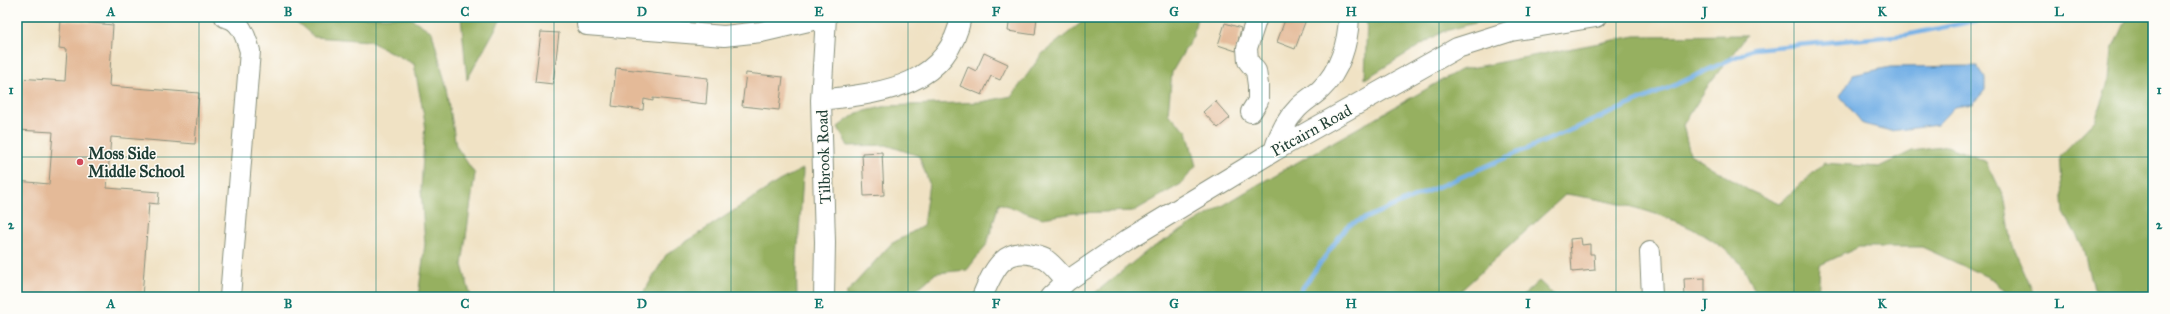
<svg xmlns="http://www.w3.org/2000/svg" width="2170" height="314" font-family="'IM FELL Great Primer',serif">
	<style>
		.forest { fill: #96b061; stroke: #5a764a }
		.water { fill: #75b0e6; stroke: #4a768d }
		.lines { fill: none; stroke-linecap: round; stroke-linejoin: round }
		.stream { stroke: #75b0e6; stroke-width: 4.5 }
		.building { fill: #e4ba98 }
		.minor-casing { stroke: #88907c; stroke-width: 22 }
		.minor { stroke: #fff; stroke-width: 20 }
		.grid { fill: none; stroke: #0f766e; stroke-width: 1; stroke-opacity: 0.55 }
		.poi-dot { fill: #d1495b; stroke: #fdfcf7; stroke-width: 1.5 }
		.labels { text-anchor: middle; stroke-width: 3; stroke-linejoin: round; paint-order: stroke }
		.street-label { font-size: 16px; fill: #1f3d34; stroke: #fdfcf7 }
		.poi-label { font-size: 16px; font-weight: bold; fill: #1f3d34; stroke: #fdfcf7; text-anchor: start }
		.neatline { fill: none; stroke: #0f766e; stroke-width: 1.5 }
		.grid-label { font-size: 13px; text-anchor: middle; font-weight: bold; fill: #0f766e }
	</style>
	<rect width="100%" height="100%" fill="#fdfcf7"/>
	<filter id="ink" filterUnits="userSpaceOnUse"><feTurbulence type="fractalNoise" baseFrequency=".025" numOctaves="2"/><feDisplacementMap in="SourceGraphic" scale="8" xChannelSelector="R" yChannelSelector="G"/><feConvolveMatrix kernelMatrix="1 2 1 2 8 2 1 2 1" color-interpolation-filters="sRGB"/></filter>
	<filter id="wash" filterUnits="userSpaceOnUse"><feTurbulence type="fractalNoise" baseFrequency=".012" numOctaves="4" result="noise"/><feDisplacementMap in="SourceGraphic" scale="16" xChannelSelector="R" yChannelSelector="G"/><feGaussianBlur stdDeviation="0.9" result="paint"/><feColorMatrix in="noise" values="0 0 0 0 0 0 0 0 0 0 0 0 0 0 0 0 0 1.4 0 .05"/><feComposite in="paint" operator="in"/></filter>
	<g filter="url(#wash)">
		<rect width="100%" height="100%" fill="#f0e2c4"/>
		<path class="forest" d="M291 17H409L432 32 447 89 456 146 475 174 462 265 471 297H418L425 244 421 190 425 122 414 64 369 41 314 37Z
			M461 17H502L467 80Z
			M1084 17H1197L1193 36 1172 72 1168 114 1187 131 1196 166 1181 184 1134 211 1075 213 1042 218 999 203 987 244 967 270 936 273 908 297H846L847 292 891 244 923 226 929 183 919 156 886 145 848 146 838 127 857 113 887 106 981 102 1012 96 1042 54 1082 22Z
			M1367 17H1496L1442 32 1365 79Z
			M2129 17H2153V297H2100L2093 289 2082 245 2064 213 2060 156 2095 120 2109 80 2112 50 2123 25Z
			M1747 35 1709 84 1683 125 1690 154 1748 190 1779 204 1824 163 1879 167 1912 151 1948 146 1987 162 2005 200 2012 244 2035 297H2010L1994 280 1922 247H1859L1820 265 1818 297H1758C1752 286 1747 271 1739 262 1696 218 1625 203 1566 194L1454 297H1090L1147 251 1259 184 1460 70 1635 36Z
			M803 169C802 212 795 254 797 297H641L666 255 779 181Z
			M1539 281 1556 297H1521Z"/>
		<path class="water" d="M1977 66 1985 78V90L1973 104 1954 107 1937 125 1891 131 1863 124 1840 96 1853 75 1890 67Z"/>
		<g class="lines">
			<path class="stream" d="M1296 297 1347 226 1673 86 1753 49 1906 35 1994 17"/>
		</g>
		<g id="blocks">
			<path class="building" d="M1010 17H1037L1035 35 1008 31Z
				M1286 17H1307L1295 49 1277 42Z
				M61 20 113 25 109 86 199 93 195 144 111 137 107 188 159 192 158 204 149 203 142 297H17V181L49 184 53 132 17 130V78L65 81 67 49 59 48Z
				M1225 23 1241 28 1236 51 1218 45Z
				M541 32 559 33 553 84 535 82Z
				M984 53 1008 64 1000 80 991 76 982 95 960 86 968 67 976 71Z
				M616 68 708 78 706 104 653 98V101L644 99 643 110 612 106Z
				M746 73 783 77 779 110 742 106Z
				M1215 101 1230 118 1218 128 1203 112Z
				M882 152 884 195 864 196 862 153Z
				M1581 238 1582 245 1590 244V254H1594L1595 270 1572 272 1570 239Z
				M1705 278V297H1685L1684 279Z"/>
		</g>
	</g>
	<g filter="url(#ink)">
		<use href="#blocks" fill-opacity="0" stroke="#88907c" stroke-width="1"/>
		<g class="lines">
			<defs>
				<path id="minor" d="M225 17C241 19 246 38 250 51L230 297
					M587 25 724 36 761 32 826 17
					M821 100C880 93 947 88 961 17
					M1251 112 1258 101V85L1256 71 1248 61 1247 48 1257 17
					M1274 151C1279 134 1285 121 1297 109 1304 101 1314 96 1321 89 1340 71 1348 43 1349 17
					M1650 252 1652 297
					M824 297 825 242 821 100 826 17
					M982 297C992 274 1002 246 1033 255 1037 256 1042 257 1045 259 1053 264 1060 274 1067 281
					M1050 297 1067 281 1127 240 1274 151 1457 48 1511 31 1596 17"/>
			</defs>
			<use href="#minor" class="minor-casing"/>
			<use href="#minor" class="minor"/>
		</g>
	</g>
	<path class="grid" d="M199 17V297M376 17V297M554 17V297M731 17V297M908 17V297M1085 17V297M1262 17V297M1439 17V297M1616 17V297M1794 17V297M1971 17V297M17 157H2153"/>
	<circle class="poi-dot" cx="80" cy="162" r="4"/>
	<g class="labels">
		<g class="street-label">
			<text transform="translate(1311 130) rotate(-29)" y="6">Pitcairn Road</text>
			<text transform="translate(823 157) rotate(-92)" y="6">Tilbrook Road</text>
		</g>
		<g class="poi-label">
			<text x="88" y="159">Moss Side<tspan x="88" dy="18">Middle School</tspan></text>
		</g>
	</g>
	<rect width="2170" height="314" fill="none" stroke="#fdfcf7" stroke-width="44"/>
	<rect x="22" y="22" width="2126" height="270" class="neatline"/>
	<g class="grid-label">
		<text x="111" y="16">A</text>
		<text x="288" y="16">B</text>
		<text x="465" y="16">C</text>
		<text x="642" y="16">D</text>
		<text x="819" y="16">E</text>
		<text x="996" y="16">F</text>
		<text x="1174" y="16">G</text>
		<text x="1351" y="16">H</text>
		<text x="1528" y="16">I</text>
		<text x="1705" y="16">J</text>
		<text x="1882" y="16">K</text>
		<text x="2059" y="16">L</text>
		<text x="11" y="94">1</text>
		<text x="2159" y="94">1</text>
		<text x="11" y="229">2</text>
		<text x="2159" y="229">2</text>
		<text x="111" y="308">A</text>
		<text x="288" y="308">B</text>
		<text x="465" y="308">C</text>
		<text x="642" y="308">D</text>
		<text x="819" y="308">E</text>
		<text x="996" y="308">F</text>
		<text x="1174" y="308">G</text>
		<text x="1351" y="308">H</text>
		<text x="1528" y="308">I</text>
		<text x="1705" y="308">J</text>
		<text x="1882" y="308">K</text>
		<text x="2059" y="308">L</text>
	</g>
</svg>
